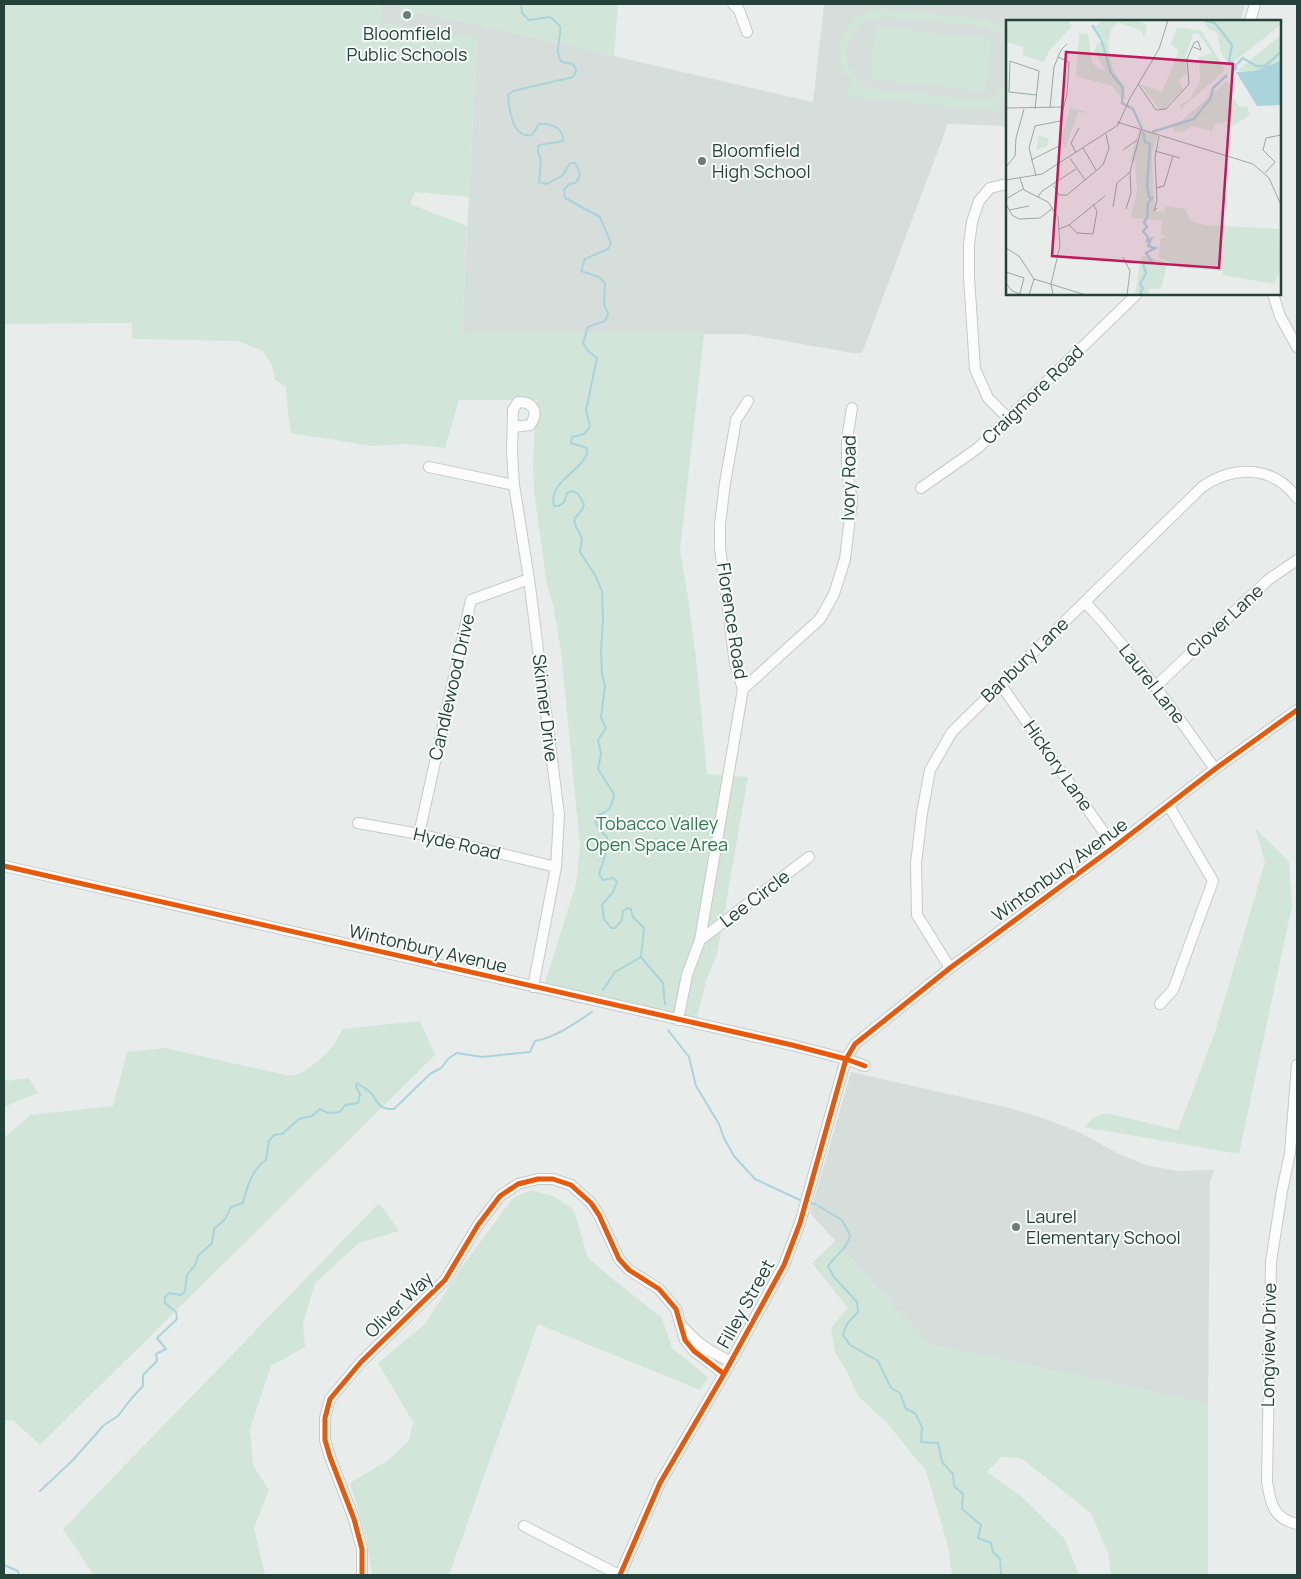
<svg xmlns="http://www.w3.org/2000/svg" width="1301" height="1579" font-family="Manrope,sans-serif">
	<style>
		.built { fill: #d6dedb }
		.green { fill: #d1e6d8 }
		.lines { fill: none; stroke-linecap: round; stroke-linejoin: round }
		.stream { stroke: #a9d4db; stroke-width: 2 }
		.minor-casing { stroke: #c5cac8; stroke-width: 12 }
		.minor { stroke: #fcfcfc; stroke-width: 10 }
		.cycleway-casing { stroke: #f7fbf9; stroke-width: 8 }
		.cycleway { stroke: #e8590c; stroke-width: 5 }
		.poi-dot { fill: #697e78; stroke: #f7fbf9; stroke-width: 2 }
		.labels { text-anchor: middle; stroke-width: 4; stroke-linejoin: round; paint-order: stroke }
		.poi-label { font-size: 18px; fill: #24423a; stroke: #f7fbf9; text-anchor: start }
		.street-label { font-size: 18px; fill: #24423a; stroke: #f7fbf9 }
		.park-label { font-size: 18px; fill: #2d7a4b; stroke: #f7fbf9 }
		.inset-river { fill: none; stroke: #a9d4db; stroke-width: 2.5 }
		.inset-road { fill: none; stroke: #9aa9a4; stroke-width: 1 }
		.view { fill: #c2185b; fill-opacity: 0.15; stroke: #c2185b; stroke-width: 2.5 }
		.inset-edge { fill: none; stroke: #24423a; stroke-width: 2.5 }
	</style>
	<rect width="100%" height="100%" fill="#e8edeb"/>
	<path class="built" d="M376 4H402L401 9 480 25 813 102 824 4H1245L1240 21H1007V126L948 124 862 353H853L745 334 462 333 477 39 380 22 382 5Z
		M851 1072 1010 1108 1043 1118 1081 1133 1117 1153 1146 1165 1179 1171 1214 1170 1210 1182 1208 1404 928 1344 810 1213Z"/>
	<path class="green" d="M4 4H376L382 5 380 22 477 39 469 197 415 192 410 204 467 226 462 333 704 334 680 551 689 603 697 666 707 774 748 777 717 955 707 978 694 1029 542 992 576 884 580 846 561 651 553 604 547 585 534 491 533 458 537 400H459L445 448 405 444 372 446 291 433 288 414 286 386 275 380 272 366 263 351 238 341 132 339V323L4 324Z
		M402 4H618L614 56 480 25 401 9Z
		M881 9 983 19 997 23 1007 30V41L995 30 982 26 887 17C838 16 831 81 879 90L980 100 993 97 1007 85V96L999 101 998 111 847 96 848 86 855 87C826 57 840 14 881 9Z
		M876 27 991 39 986 91 870 79Z
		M1255 828 1289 862 1292 906 1239 1154 1084 1127 1093 1118 1106 1113 1178 1130 1214 1035 1265 862Z
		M420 1021 435 1055 40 1445 13 1420 4 1421V1138L30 1115 113 1106 127 1052 165 1048 286 1075C290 1075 294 1076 298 1074 312 1069 339 1044 342 1029Z
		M29 1078 38 1093 4 1107V1081Z
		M531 1190 553 1196 574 1210 588 1258 618 1283 662 1318 672 1348 708 1377 700 1390 538 1324 449 1575H372L366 1536 350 1483 388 1460 409 1441 413 1422 378 1363 425 1324 461 1268 513 1198Z
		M379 1203 399 1231 359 1243 315 1283 303 1324 305 1347 271 1366 250 1429 253 1465 269 1490 254 1528 265 1575H94L63 1529Z
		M835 1241 928 1344 1208 1404V1575H1111L1108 1553 1091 1513 1021 1458 1001 1457 987 1472 1021 1496 1065 1539 1079 1575H952L948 1546 926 1471 887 1423 858 1396 848 1373 835 1352 831 1328 848 1308 812 1263Z"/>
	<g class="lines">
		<path class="stream" d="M521 4 522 13 529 20 550 17 560 26C562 38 553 51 562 62L573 64 576 69 575 74 573 77 513 91 508 95C509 109 512 139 532 135L539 124C551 123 564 128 563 141 554 144 546 142 538 146V152L541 160 539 182 547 184 563 175 570 163H575C580 171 582 176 575 183L569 184 564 190 565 198 600 217 611 243 608 249 585 259 581 271 599 277 605 283 604 304 608 314 605 321 588 327 583 343 589 352 597 358 586 410 590 427 584 434 572 437 571 443 587 448C587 449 587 456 586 456 578 473 548 483 554 506H559L564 502 567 493 573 491 578 494 584 504 582 510 574 519 576 527 582 538 580 552 595 575 602 591 603 619 601 652 602 674 605 686 601 717 606 728 598 740 601 754 598 769 614 794C612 807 610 811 598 815L595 821 599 829 607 837 608 847 599 874 603 880 613 878 617 882 613 892 602 905 604 919 611 928H615L622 920 623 911 627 908 631 909 633 917 644 928 641 957 663 983 665 1004
			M603 990 615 972 641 957
			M668 1030 689 1057 696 1086 719 1124 724 1138 734 1156 755 1179 802 1201
			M809 1203 815 1204 842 1220 850 1235C846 1251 837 1253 828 1266L834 1277 857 1302 858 1312 847 1324 843 1335 850 1345 878 1361 891 1388 900 1393 906 1409 915 1413 922 1427 921 1442 938 1443 942 1462 953 1474 954 1486 963 1494 962 1509 981 1525 978 1538 991 1543 993 1552 1000 1559 1001 1574 1003 1575
			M40 1491 73 1460 104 1425 118 1416 131 1399 143 1386V1375L157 1361 156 1354 166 1349 157 1338 177 1319 176 1312 165 1303V1297L169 1293 181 1295 185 1291 187 1275 195 1265 198 1256 212 1243 214 1229 225 1219 231 1207 243 1203C247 1187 252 1169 266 1160L269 1141 274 1135 282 1134 299 1119 312 1116 320 1109 328 1113 340 1112 345 1105 358 1103 360 1094 356 1087 357 1083C361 1086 367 1089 371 1093 379 1103 379 1110 394 1109L430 1074 441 1068 449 1058 457 1053 482 1057 530 1052 535 1041C556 1037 574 1024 592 1012
			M4 1565 18 1571 19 1575"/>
		<defs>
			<path id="minor" d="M733 4 739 10 747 32
				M1250 21 1255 4
				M1007 184 990 188 979 201 972 222 969 244V277L975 369 988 398 1009 419
				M1273 294 1280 316 1297 347
				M514 427 530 425C539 412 534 402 518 402L513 410 512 452 514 485 529 579 559 815 556 867 533 987
				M429 467 514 485
				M921 488 978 448 1137 294
				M1085 602C1133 654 1174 711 1215 769
				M1001 685 1114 847
				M1156 686 1268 580 1297 560
				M743 689 820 619 834 594 845 559 852 501 847 470V439L852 408
				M358 823 419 834 556 867
				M419 834 471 600 529 579
				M4 866 792 1045 846 1059 865 1066
				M700 940 809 857
				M950 968 917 915 916 863 922 813 930 770 952 732 1202 487C1233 465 1273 465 1297 498
				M1160 1004 1173 990 1213 881 1169 806
				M678 1020 687 975 700 940 743 689 735 664 720 548V524L725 483 736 420 748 401
				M1297 1065 1290 1153 1282 1191 1271 1262 1267 1481C1270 1502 1273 1519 1297 1524
				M683 1327C697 1343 710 1352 730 1361
				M524 1526 619 1575
				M362 1575V1549L354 1519 330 1457 325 1440V1418L330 1399 361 1362 445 1280 478 1225 500 1196 518 1184 538 1179H553L571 1185 591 1203 599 1215 619 1259 629 1270 659 1289 676 1309 685 1340 694 1351 724 1374
				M620 1575 660 1483 724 1374 784 1265 800 1223 846 1059 855 1044 950 968 1114 847 1215 769 1297 710"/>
		</defs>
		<use href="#minor" class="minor-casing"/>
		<use href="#minor" class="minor"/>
		<defs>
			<path id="cycleway" d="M4 866 792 1045 846 1059 865 1066
				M362 1575V1549L354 1519 330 1457 325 1440V1418L330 1399 361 1362 445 1280 478 1225 500 1196 518 1184 538 1179H553L571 1185 591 1203 599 1215 619 1259 629 1270 659 1289 676 1309 685 1340 694 1351 724 1374
				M620 1575 660 1483 724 1374 784 1265 800 1223 846 1059 855 1044 950 968 1114 847 1215 769 1297 710"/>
		</defs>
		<use href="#cycleway" class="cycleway-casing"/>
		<use href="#cycleway" class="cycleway"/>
	</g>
	<g class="poi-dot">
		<circle cx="407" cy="15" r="5"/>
		<circle cx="702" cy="161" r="5"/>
		<circle cx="1016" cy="1227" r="5"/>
	</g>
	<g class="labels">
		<g class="poi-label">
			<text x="407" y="40" text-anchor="middle">Bloomfield<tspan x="407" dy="21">Public Schools</tspan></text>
			<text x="712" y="157">Bloomfield<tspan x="712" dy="21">High School</tspan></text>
			<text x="1026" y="1223">Laurel<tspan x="1026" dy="21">Elementary School</tspan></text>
		</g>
		<g class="street-label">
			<text transform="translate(1033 395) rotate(-44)" y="6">Craigmore Road</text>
			<text transform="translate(849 478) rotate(-89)" y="6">Ivory Road</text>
			<text transform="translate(732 621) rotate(81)" y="6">Florence Road</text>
			<text transform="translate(1225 621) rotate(-43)" y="6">Clover Lane</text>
			<text transform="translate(1025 660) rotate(-44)" y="6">Banbury Lane</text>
			<text transform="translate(1152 684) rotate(52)" y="6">Laurel Lane</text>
			<text transform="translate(452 687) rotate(-77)" y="6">Candlewood Drive</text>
			<text transform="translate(545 708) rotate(83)" y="6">Skinner Drive</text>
			<text transform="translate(1058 766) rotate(55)" y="6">Hickory Lane</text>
			<text transform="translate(457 844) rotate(13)" y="6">Hyde Road</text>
			<text transform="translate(1060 870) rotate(-36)" y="6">Wintonbury Avenue</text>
			<text transform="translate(755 899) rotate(-37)" y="6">Lee Circle</text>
			<text transform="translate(428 949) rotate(13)" y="6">Wintonbury Avenue</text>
			<text transform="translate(746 1304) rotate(-61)" y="6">Filley Street</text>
			<text transform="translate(399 1305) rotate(-44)" y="6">Oliver Way</text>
			<text transform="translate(1269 1345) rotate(-89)" y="6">Longview Drive</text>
		</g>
		<g class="park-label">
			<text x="657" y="830">Tobacco Valley<tspan x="657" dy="21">Open Space Area</tspan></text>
		</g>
	</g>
	<g transform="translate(1006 20)">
		<rect width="275" height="275" fill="#e8edeb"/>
		<path d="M0 0H61L66 6 43 31 38 42 16 35 18 27 0 22ZM98 0H130L141 5 138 18 136 11 112 2 105 10 102 23 107 50 118 66 116 71 120 78 117 80 106 66 70 56 73 13 82 14 86 43 95 50 99 49 88 32 91 23H97L98 20 89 6ZM197 0H275V5L223 45 215 32 211 13 201 8ZM171 7 196 11 219 50 175 89 173 85 184 79 194 61 193 37 206 33 193 14 187 13 179 40 181 53 173 60 177 69 158 89H153L134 64 156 72 171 36 172 30 165 24ZM275 15V41L248 51H231ZM221 61 229 71 225 75 234 87 241 86 244 95 224 108 218 106 225 103 223 101 209 104 206 111 185 106 178 112H168L167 108ZM64 88 84 93 72 92 59 129 55 119ZM133 109 152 115 146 133 148 191 158 192 160 186 169 187 180 189 183 200 199 205 273 209 275 249 268 264 217 255V251L181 248 152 238 155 218H162L155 214 156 200 125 198 131 170 129 142 124 141ZM33 115 43 119 41 126 30 130ZM135 235 162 243 155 269H144L142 275H129Z" fill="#d1e6d8"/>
		<path d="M275 41V85L251 86 230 52 248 51Z" fill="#a9d4db"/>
		<path class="inset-river" d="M199 0 209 3 226 25 223 41 230 48 227 51M86 5 95 19 105 53 117 68 116 83 127 89 136 109M229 46 237 38 250 46H259L275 32M146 112 188 99 204 79 207 68 221 55M136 275 134 273 137 268 134 264 140 253 137 244 146 242 140 233 149 228 142 226 145 219 141 221 142 217 137 211 141 207 138 202 141 198 142 183 146 178 143 177 141 166 144 124 139 122 137 112"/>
		<path class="inset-road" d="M132 64 150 90 160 89 183 64 181 39 188 23 192 21 195 30 187 27M0 88 57 87M44 88 48 47 55 30 61 24M29 89 33 51 4 41 3 72 30 75M111 102 247 144 263 158 275 185M77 128 90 150M117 130 131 120M149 131 174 138M70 133 65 123 73 108M64 138 79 160M25 140 53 126M259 153 269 142 257 130 260 118 275 115M30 156 23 128 29 106 54 101 61 74 63 42 52 37M14 158 18 170 42 182 52 197 54 226 45 264 47 275M0 160 36 154 112 105 124 78 153 29 162 0M0 160V147L9 136 10 118 18 89M48 166 53 175H61L97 145 103 128 100 114M150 168 158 166 167 136M32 177 36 171 70 149M0 179 17 169M0 184 6 195 13 199 34 198 47 188M107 187 111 163 124 152M151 188 148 191 151 180 149 138 153 116M120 189 125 173 124 152 135 110M3 190 23 186M63 205 71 213 87 214 91 191 87 184M53 209 63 205 99 176M0 228 13 236 28 259 80 275M117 237 124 251 121 275M0 252 18 258 14 273M0 263 6 271 17 275M23 275 28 259"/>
		<path class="view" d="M60 32 227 44 213 248 46 236Z"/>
		<rect width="275" height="275" class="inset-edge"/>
	</g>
	<rect width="1301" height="1579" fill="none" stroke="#24423a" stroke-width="10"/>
</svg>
